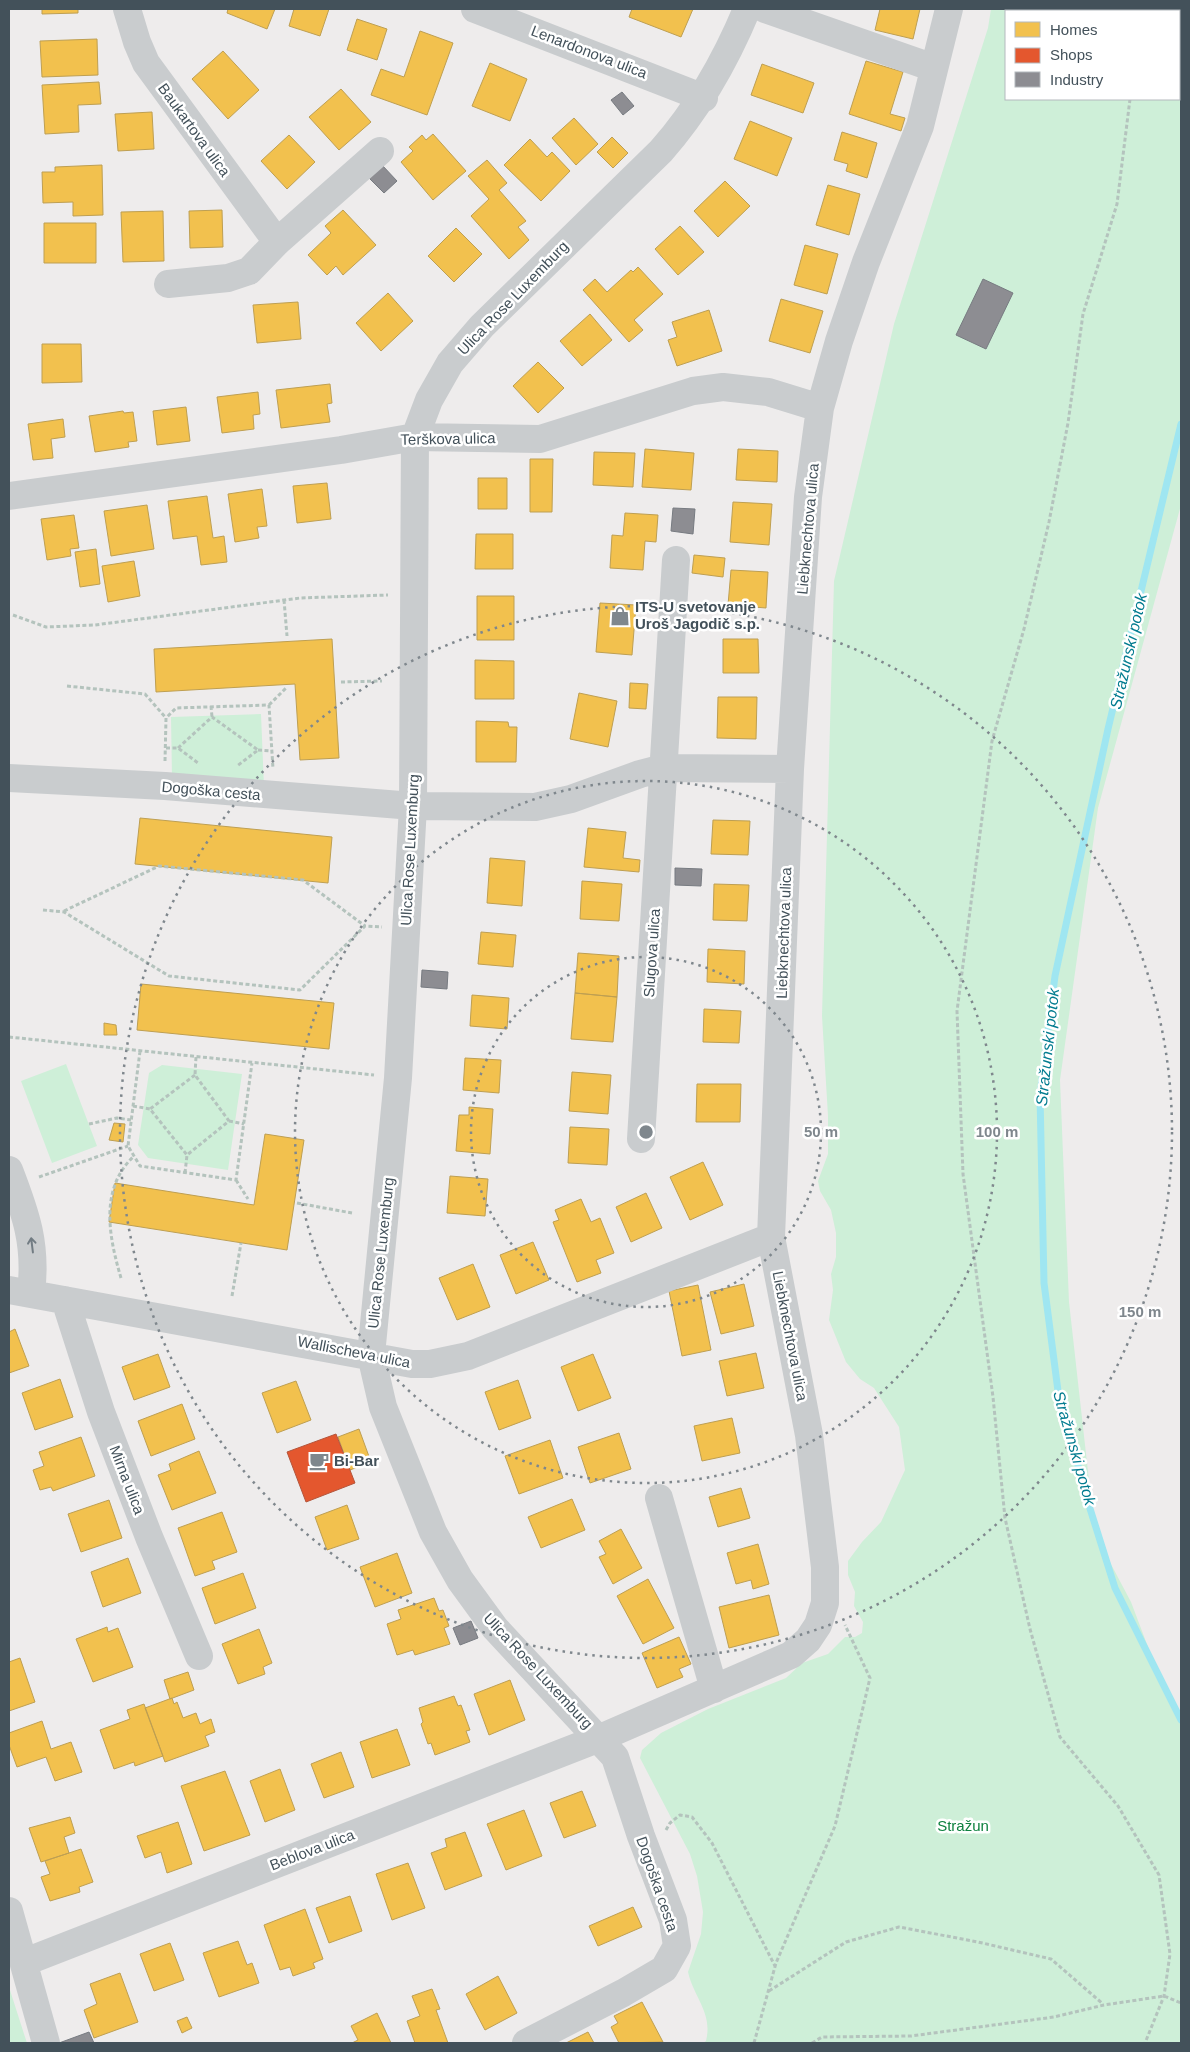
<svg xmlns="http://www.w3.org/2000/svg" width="1190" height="2052" font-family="Helvetica,sans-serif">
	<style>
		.green { fill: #ceefd8; fill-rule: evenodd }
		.homes { fill: #f2c14e; stroke: #be9f52 }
		.shops { fill: #e4572e; stroke: #b4553b }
		.industry { fill: #8d8d92; stroke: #777b81 }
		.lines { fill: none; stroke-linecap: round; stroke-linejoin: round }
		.stream { stroke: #9fe6f1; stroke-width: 7 }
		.path { stroke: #b4c3bd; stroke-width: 3; stroke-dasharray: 4 2.5; stroke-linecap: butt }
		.minor { stroke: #c9ccce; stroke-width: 28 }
		.oneway { stroke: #727c83 }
		.ring { fill: none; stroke: #7f878d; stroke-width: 2.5; stroke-dasharray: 2.5 5 }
		.labels { text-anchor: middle; stroke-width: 5; stroke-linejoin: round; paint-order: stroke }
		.street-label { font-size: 15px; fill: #43515a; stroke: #fff }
		.poi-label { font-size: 15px; font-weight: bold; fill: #43515a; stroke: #fff; text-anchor: start }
		.park-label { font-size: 15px; fill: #0e813f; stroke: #fff }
		.water-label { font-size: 16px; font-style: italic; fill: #037c90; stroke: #fff }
		.centre { fill: #7f878d; stroke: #fff; stroke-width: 2.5 }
		.ring-label { font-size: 15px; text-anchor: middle; font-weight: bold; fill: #7f878d; stroke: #fff; stroke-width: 5; stroke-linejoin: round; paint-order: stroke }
	</style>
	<rect width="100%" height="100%" fill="#eeecec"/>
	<path class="green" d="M991 9H1181V505L1098 808 1060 1080 1069 1302 1095 1534 1131 1602 1162 1684 1181 1724V2043H703L706 2041C713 2013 694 1998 688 1972L701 1934 703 1912 697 1876 690 1854 640 1758 642 1750 661 1733 708 1709 786 1678 802 1663 828 1654 845 1637H855L862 1633 863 1622 854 1606 855 1592 848 1575V1561L862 1542 881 1522 905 1470 899 1427 874 1388 860 1379 846 1362 829 1320 833 1290 831 1274 836 1257V1233L831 1210 820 1191 818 1181 828 1154V1116L822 1016 834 581 894 324 988 28ZM1006 11H1179V99H1006Z
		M261 714 264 787 172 778 171 717Z
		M66 1064 97 1146 52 1163 21 1081Z
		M162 1065 242 1074 228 1170 148 1158 138 1145 149 1073Z
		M9 1987 25 2037 27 2043H9Z"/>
	<path class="homes" d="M42 9H78V13L42 14Z
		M228 9H275L267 29 227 13Z
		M294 9H329L320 36 289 26Z
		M632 9H693L681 37 629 17Z
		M880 9H920L913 39 875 30Z
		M357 19 387 29 377 60 347 50Z
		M420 31 453 43 427 115 371 95 381 69 404 77Z
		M97 39 98 75 42 77 40 41Z
		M223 51 259 90 228 119 192 79Z
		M866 61 903 72 890 114 905 118 901 131 849 114Z
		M490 63 527 79 510 121 472 106Z
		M762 64 814 83 803 113 751 95Z
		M99 82 101 104 78 105 79 132 45 134 42 85Z
		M341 89 371 122 339 150 309 117Z
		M152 112 154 149 118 151 115 114Z
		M574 118 598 144 576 165 552 138Z
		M750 121 792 138 777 176 734 159Z
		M842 132 877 143 867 178 846 171 848 164 834 160Z
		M433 134 466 171 433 200 401 162 413 151 409 147 422 135 426 140Z
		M289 135 315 162 287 189 261 161Z
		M612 137 628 153 613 168 597 152Z
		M530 139 547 157 552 152 570 171 541 201 504 165Z
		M487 160 507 183 499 190 526 221 518 227 529 240 509 259 471 216 489 199 468 176Z
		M102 165 103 215 73 216V202L43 203 42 172H55V167Z
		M725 181 750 206 718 237 694 211Z
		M828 185 860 194 849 235 816 225Z
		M222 210 223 247 190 248 189 211Z
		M343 210 376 245 343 275 336 266 327 275 308 255 331 233 325 226Z
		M163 211 164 261 123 262 121 212Z
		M44 223H96V263H44Z
		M680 226 704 252 678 275 655 249Z
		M456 228 482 254 454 282 428 256Z
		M805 245 838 254 827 294 794 285Z
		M638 267 663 294 634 320 643 330 629 342 583 290 595 279 607 292 631 270 633 272Z
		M388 293 413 321 381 351 356 323Z
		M781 299 823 311 810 353 769 341Z
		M298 302 301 339 257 343 253 305Z
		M709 310 722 351 677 366 668 340 677 337 672 322Z
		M590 314 612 340 582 366 560 341Z
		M42 344H81L82 382 42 383Z
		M538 362 564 388 538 413 513 386Z
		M330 384 332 403 327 404 330 422 281 428 276 390Z
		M258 392 260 414 253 415 254 429 222 433 217 397Z
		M186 407 190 441 157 445 153 411Z
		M123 411 124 413 133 412 137 441 128 442 129 447 95 452 89 416Z
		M63 419 65 437 51 439 53 458 33 460 28 424Z
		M645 449 694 453 691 490 642 487Z
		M738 449 778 451 777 482 736 480Z
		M594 452 635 453 633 487 593 485Z
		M530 459H553L552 512H530Z
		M478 478H507V509H478Z
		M327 483 331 519 297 523 293 486Z
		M262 489 267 526 257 527 259 538 235 542 228 494Z
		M207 496 213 538 224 536 227 562 201 565 197 536 173 539 168 501Z
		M733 502 772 504 769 545 730 542Z
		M147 505 154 549 111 556 104 511Z
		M625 513 658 515 656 542 645 541 643 570 610 568 612 535 623 536Z
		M74 515 79 548 70 549 71 556 47 560 41 519Z
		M476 534H513V569H475Z
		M96 549 100 584 80 587 75 552Z
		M694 555 725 558 723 577 692 573Z
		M134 561 140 596 108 602 102 566Z
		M731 570 768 572 766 608 728 605Z
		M477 596H514V640H477Z
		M600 603 636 605 632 655 596 652Z
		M332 639 339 758 300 760 295 684 156 692 154 649Z
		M723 639H758L759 673H723Z
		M475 660 514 661V699H475Z
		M630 683 648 684 646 709 629 708Z
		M579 693 617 701 608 747 570 739Z
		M718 697H757L756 739 717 738Z
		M476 721 508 722 509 727H517L516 762H476Z
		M140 818 332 837 328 883 135 864Z
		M713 820 750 821 748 855 711 854Z
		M588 828 626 832 623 858 640 860 639 872 584 867Z
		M490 858 525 861 522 906 487 903Z
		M582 881 622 884 619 921 580 919Z
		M714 884 749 885 747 921 713 920Z
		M481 932 516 935 513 967 478 964Z
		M708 949 745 951 744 984 707 982Z
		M578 953 619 956 617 997 575 993Z
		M141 984 334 1003 329 1049 137 1030Z
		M575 993 617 997 613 1042 571 1039Z
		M472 995 509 998 507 1029 470 1026Z
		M704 1009 741 1011 739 1043 703 1042Z
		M104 1023 116 1025 117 1035H104Z
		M465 1058 501 1060 499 1093 463 1090Z
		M572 1072 611 1075 608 1114 569 1111Z
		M697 1084H741L740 1122H696Z
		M469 1107 493 1109 490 1154 456 1151 459 1115H469Z
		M114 1123 125 1124 123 1142 109 1140Z
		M570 1127 609 1129 607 1165 568 1163Z
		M265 1134 304 1140 287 1250 109 1222 115 1183 254 1205Z
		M703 1162 723 1205 690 1220 670 1177Z
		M450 1176 488 1179 485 1216 447 1213Z
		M646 1193 662 1228 631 1242 616 1207Z
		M581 1199 591 1222 600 1218 614 1253 596 1260 601 1273 577 1282 553 1222 559 1220 555 1210Z
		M533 1242 549 1280 516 1294 500 1255Z
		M473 1264 490 1307 457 1320 439 1278Z
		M744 1284 754 1326 721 1334 710 1292Z
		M698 1285 711 1350 682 1356 669 1291Z
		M15 1329 29 1366 9 1373V1332Z
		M756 1353 764 1388 727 1396 719 1361Z
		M158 1354 170 1387 134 1400 122 1367Z
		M593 1354 611 1398 578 1411 561 1367Z
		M60 1379 73 1417 35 1430 22 1393Z
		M518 1380 531 1418 499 1430 485 1392Z
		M296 1381 311 1420 277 1433 262 1393Z
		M182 1404 195 1439 151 1456 138 1421Z
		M732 1418 740 1453 702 1461 694 1426Z
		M359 1429 371 1462 350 1470 338 1437Z
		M619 1433 631 1469 590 1483 578 1447Z
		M81 1437 95 1476 53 1491 51 1487 40 1490 33 1470 44 1466 39 1452Z
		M550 1440 563 1478 519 1494 505 1456Z
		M199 1451 216 1493 172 1510 158 1475 171 1470 169 1464Z
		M741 1488 750 1518 718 1527 709 1497Z
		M572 1499 585 1530 541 1548 528 1517Z
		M109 1500 122 1538 81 1552 68 1514Z
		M347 1505 359 1539 327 1550 315 1517Z
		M222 1512 237 1552 212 1561 215 1569 195 1576 178 1528Z
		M621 1529 642 1568 613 1584 599 1557 606 1554 599 1541Z
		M758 1544 769 1584 753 1589 751 1580 736 1584 727 1553Z
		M397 1553 412 1593 375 1607 360 1567Z
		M128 1558 141 1593 103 1607 91 1572Z
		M243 1573 256 1608 215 1624 202 1588Z
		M648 1579 674 1628 643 1644 617 1596Z
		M769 1595 779 1635 729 1648 719 1607Z
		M434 1598 439 1611 443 1610 449 1626 444 1628 450 1644 415 1655 413 1650 397 1655 387 1624 401 1619 398 1610Z
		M107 1627 108 1632 118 1628 133 1667 93 1682 76 1639Z
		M259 1629 272 1663 263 1667 265 1674 238 1684 222 1644Z
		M679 1637 691 1664 679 1669 683 1677 657 1688 642 1653Z
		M20 1658 35 1702 9 1711V1662Z
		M188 1672 194 1690 170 1699 164 1680Z
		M510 1680 525 1720 489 1735 474 1694Z
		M454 1696 458 1706 461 1705 470 1730 466 1731 470 1742 435 1755 431 1743 428 1744 421 1724 423 1722 419 1708Z
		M172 1698 174 1704 177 1702 183 1718 196 1713 200 1724 211 1719 215 1732 205 1736 209 1746 165 1762 145 1708Z
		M144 1704 163 1756 135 1766 134 1762 114 1769 100 1730 130 1719 127 1710Z
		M42 1721 51 1749 71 1742 82 1772 55 1781 46 1757 17 1767 9 1745V1733Z
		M397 1729 410 1765 372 1778 360 1742Z
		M341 1752 354 1787 324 1798 311 1764Z
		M280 1769 295 1810 265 1822 250 1781Z
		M225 1771 250 1835 204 1851 181 1786Z
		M582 1791 596 1826 564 1838 550 1803Z
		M524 1810 542 1856 506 1870 487 1824Z
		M70 1817 75 1833 64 1837 69 1853 41 1862 29 1828Z
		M178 1822 192 1864 167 1873 161 1852 145 1858 137 1836Z
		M465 1832 482 1876 445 1890 431 1853 447 1847 445 1839Z
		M81 1849 93 1882 79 1887 80 1892 50 1901 41 1877 50 1874 45 1861Z
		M408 1863 425 1908 392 1920 376 1874Z
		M350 1896 362 1931 329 1943 316 1908Z
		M633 1907 642 1927 598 1946 589 1926Z
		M305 1909 323 1959 313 1963 315 1968 293 1976 290 1967 280 1970 264 1925Z
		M238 1941 247 1965 252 1963 259 1983 219 1997 203 1953Z
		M170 1943 184 1980 154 1991 140 1954Z
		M120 1973 138 2022 94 2038 84 2010 97 2004 90 1984Z
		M498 1976 517 2013 485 2030 466 1994Z
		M432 1989 440 2009 436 2010 448 2043H415L407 2021 420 2016 412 1996Z
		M642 2002 663 2042 619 2043 611 2027 618 2023 614 2016Z
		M377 2013 391 2043H352L358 2040 351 2026Z
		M187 2017 192 2028 182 2033 177 2021Z
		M588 2032 594 2043H566Z"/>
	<path class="shops" d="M336 1434 355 1483 306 1502 287 1452Z"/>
	<path class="industry" d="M622 92 634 106 623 115 611 100Z
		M382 165 397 181 384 193 369 178Z
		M983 279 1013 293 986 349 956 335Z
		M673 508 695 509 693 534 671 531Z
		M675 868 702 869 701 886 675 885Z
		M422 970 448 972 447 989 421 987Z
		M471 1621 478 1638 460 1645 453 1628Z
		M89 2032 94 2043H59Z"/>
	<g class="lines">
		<path class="stream" d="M1181 424 1108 729 1083 845 1055 976 1040 1095 1044 1283 1058 1391 1087 1499 1115 1588 1181 1720"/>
		<path class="path" d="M1159 11 1161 9
			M1130 99 1117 204 1083 314 1068 423 1049 522 1024 629 992 741 957 1011 963 1174 993 1397 1005 1518 1030 1629 1060 1737 1118 1806 1159 1875 1170 1954 1164 1996 1145 2043
			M284 600 287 636
			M13 615 46 627 95 625 300 598 388 595
			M341 682 382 681
			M67 686 145 694 166 718
			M269 705 287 687
			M211 706 212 717
			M166 748H178L198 763
			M178 748 212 717 258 750 237 766
			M258 750 271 751
			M165 761 166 718 176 708 269 705 273 769
			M43 910 64 912 169 976 300 990 365 926 382 927
			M64 911 159 866 303 880 365 926
			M9 1037 374 1075
			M140 1051 128 1146 140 1166 236 1180 252 1063
			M195 1075 150 1109 187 1155 229 1121 195 1075 196 1057
			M133 1106 150 1109
			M229 1121 244 1124
			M89 1124 117 1118 131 1120
			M185 1173 187 1155
			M39 1177 128 1146
			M236 1180 248 1199
			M297 1203 352 1213
			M121 1278C109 1237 99 1189 134 1156
			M232 1296 241 1243
			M666 1830 670 1823 680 1815 692 1817 712 1843 775 1966
			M769 1991 846 1942 899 1927 978 1942 1051 1959 1103 2004
			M754 2043 776 1963 835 1826 870 1678 845 1625
			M812 2043 822 2037 911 2036 1054 2017 1104 2005 1164 1996 1181 2003"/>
		<path class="minor" d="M127 9 137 42 146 63 277 242
			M475 9 704 98
			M765 9 934 68
			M168 284 228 278 249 271 277 242 380 151
			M9 496 341 450 415 437 540 439 693 391 723 387 768 392 820 408
			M9 778 165 786 413 806 535 807 571 799 640 774 663 768 790 769
			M641 1139 676 560
			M9 1170C26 1214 37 1245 31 1293
			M9 1290 412 1364H430L468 1356 771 1237
			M65 1300 101 1412 149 1537 199 1656
			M659 1498 714 1689
			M9 1911 46 2043
			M25 1962 600 1738 791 1655 808 1640 818 1625 825 1603V1567L809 1435 771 1237 790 769 808 497 820 408 839 341 866 262 920 126 949 9
			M526 2043 623 1993 664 1969 677 1946 673 1920 641 1836 615 1757 495 1628 460 1580 433 1532 383 1407 371 1355 398 1078 413 806 415 437 429 400 450 363 482 326 661 151C699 108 725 62 747 9"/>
	</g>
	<defs><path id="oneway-shaft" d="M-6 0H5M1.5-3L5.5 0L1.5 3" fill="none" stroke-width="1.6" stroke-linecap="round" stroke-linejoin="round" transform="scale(1.25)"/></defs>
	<use class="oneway" href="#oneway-shaft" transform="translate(32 1245) rotate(-97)"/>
	<g class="ring">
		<circle cx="646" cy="1132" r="175"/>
		<circle cx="646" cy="1132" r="351"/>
		<circle cx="646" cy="1132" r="526"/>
	</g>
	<defs>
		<symbol id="shop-bare" viewBox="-9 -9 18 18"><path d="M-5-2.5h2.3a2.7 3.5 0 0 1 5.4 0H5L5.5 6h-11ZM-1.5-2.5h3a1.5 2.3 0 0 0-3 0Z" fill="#7f878d" stroke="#fff" stroke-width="2.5" paint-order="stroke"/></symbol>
		<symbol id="cafe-bare" viewBox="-9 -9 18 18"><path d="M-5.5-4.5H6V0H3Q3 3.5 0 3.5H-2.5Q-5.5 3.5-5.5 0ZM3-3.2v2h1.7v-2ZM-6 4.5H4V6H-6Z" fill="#7f878d" stroke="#fff" stroke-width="2.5" paint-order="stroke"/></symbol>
	</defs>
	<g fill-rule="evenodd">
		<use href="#shop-bare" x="606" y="602" width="28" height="28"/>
		<use href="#cafe-bare" x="305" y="1447" width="28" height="28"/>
	</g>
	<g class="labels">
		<g class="street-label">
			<text transform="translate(589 52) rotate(21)" y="5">Lenardonova ulica</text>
			<text transform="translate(194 130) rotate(54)" y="5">Baukartova ulica</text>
			<text transform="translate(513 298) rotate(-46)" y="5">Ulica Rose Luxemburg</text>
			<text transform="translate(448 439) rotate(-1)" y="5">Terškova ulica</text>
			<text transform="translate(808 529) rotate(-85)" y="5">Liebknechtova ulica</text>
			<text transform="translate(211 791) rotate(5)" y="5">Dogoška cesta</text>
			<text transform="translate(410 850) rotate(-87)" y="5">Ulica Rose Luxemburg</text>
			<text transform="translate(784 933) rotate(-88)" y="5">Liebknechtova ulica</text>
			<text transform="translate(652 953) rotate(-86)" y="5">Slugova ulica</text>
			<text transform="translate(381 1253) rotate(-84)" y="5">Ulica Rose Luxemburg</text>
			<text transform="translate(790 1336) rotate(79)" y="5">Liebknechtova ulica</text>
			<text transform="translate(354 1352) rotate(11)" y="5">Wallischeva ulica</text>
			<text transform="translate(127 1480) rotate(69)" y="5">Mirna ulica</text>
			<text transform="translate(538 1671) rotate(47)" y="5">Ulica Rose Luxemburg</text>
			<text transform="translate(312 1850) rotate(-21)" y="5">Beblova ulica</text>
			<text transform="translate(657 1884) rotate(71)" y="5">Dogoška cesta</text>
		</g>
		<g class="poi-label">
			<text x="635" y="612">ITS-U svetovanje<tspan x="635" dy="17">Uroš Jagodič s.p.</tspan></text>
			<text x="334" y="1466">Bi-Bar</text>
		</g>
		<g class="park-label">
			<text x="963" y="1831">Stražun</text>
		</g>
		<g class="water-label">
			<text transform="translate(1128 651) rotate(-77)" y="6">Stražunski potok</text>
			<text transform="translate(1047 1047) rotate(-84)" y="6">Stražunski potok</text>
			<text transform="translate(1075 1448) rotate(74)" y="6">Stražunski potok</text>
		</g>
	</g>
	<circle cx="646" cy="1132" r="8" class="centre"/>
	<g class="ring-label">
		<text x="821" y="1137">50 m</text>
		<text x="997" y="1137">100 m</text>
		<text x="1140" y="1317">150 m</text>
	</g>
	<rect width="1190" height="2052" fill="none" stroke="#43515a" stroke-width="20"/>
	<rect x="1005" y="10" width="175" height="90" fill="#ffffff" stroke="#b4b9bd"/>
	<rect x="1015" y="22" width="25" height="15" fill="#f2c14e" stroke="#b4b9bd"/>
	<text x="1050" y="35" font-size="15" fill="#43515a">Homes</text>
	<rect x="1015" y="48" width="25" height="15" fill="#e4572e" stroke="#b4b9bd"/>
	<text x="1050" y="60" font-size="15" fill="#43515a">Shops</text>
	<rect x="1015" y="72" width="25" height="15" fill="#8d8d92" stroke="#b4b9bd"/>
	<text x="1050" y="85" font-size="15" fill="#43515a">Industry</text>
</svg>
